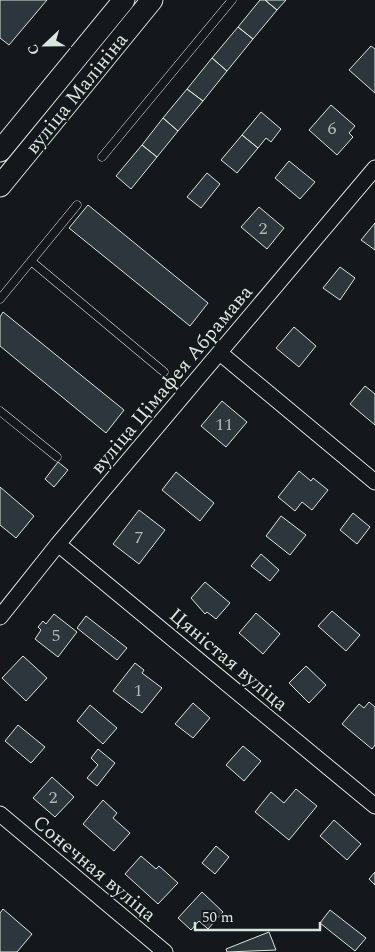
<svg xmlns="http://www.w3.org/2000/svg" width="375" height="952" font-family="Spectral,serif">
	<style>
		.building { fill: #2c363c; stroke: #d8e6dc }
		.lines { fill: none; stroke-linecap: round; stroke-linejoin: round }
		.service-casing { stroke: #d8e6dc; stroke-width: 9 }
		.minor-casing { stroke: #d8e6dc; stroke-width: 17 }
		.secondary-casing { stroke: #d8e6dc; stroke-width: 23 }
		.service { stroke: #14181c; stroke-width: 8 }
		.minor { stroke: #14181c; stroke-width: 15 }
		.secondary { stroke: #14181c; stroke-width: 21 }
		.labels { text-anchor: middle; stroke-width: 4; stroke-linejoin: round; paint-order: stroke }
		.number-label { font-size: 18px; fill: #adbab4 }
		.street-label { font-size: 20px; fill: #d8e6dc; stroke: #14181c }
	</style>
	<rect width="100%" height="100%" fill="#14181c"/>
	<path class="building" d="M0 0H47L9 45 0 38Z
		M260 0H265L277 10 253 39 238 27Z
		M265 0H286L277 10Z
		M238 27 253 39 227 71 212 58Z
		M371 46 375 49V93L349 70Z
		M212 58 227 71 203 101 187 89Z
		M187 89 203 101 178 131 163 118Z
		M331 105 355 126 349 133 353 137 337 155 309 130Z
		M261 112 281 129 271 142 266 138 258 148 242 135Z
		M163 118 178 131 157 157 142 145Z
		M242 135 258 148 237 173 221 160Z
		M142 145 157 157 131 189 116 176Z
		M289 161 315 182 300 199 275 178Z
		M207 173 220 184 201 208 187 197Z
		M88 205 208 303 190 326 69 228Z
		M259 207 284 228 267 249 241 227Z
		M375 223V250L361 240Z
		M340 267 355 278 340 300 323 288Z
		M3 312 124 410 106 433 0 346V317Z
		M294 327 316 346 299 367 276 348Z
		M365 386 375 394V425L350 404Z
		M222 401 247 422 226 447 201 426Z
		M58 462 68 470 54 487 45 479Z
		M299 471 311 481 313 478 328 490 312 510 302 502 295 511 278 497Z
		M176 472 214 503 200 521 162 490Z
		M0 487 34 516 16 538 0 525Z
		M139 510 165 530 139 564 113 544Z
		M353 513 370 527 357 544 340 530Z
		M281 516 306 535 290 555 266 536Z
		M261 554 279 570 270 581 251 566Z
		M205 582 230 603 216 619 207 612 205 614 191 598Z
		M332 611 360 635 346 651 318 626Z
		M256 613 280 634 263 654 239 633Z
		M54 614 77 632 58 657 35 639 41 630 38 627 43 621 46 624Z
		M86 616 127 648 117 660 77 628Z
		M23 656 47 678 26 701 2 678Z
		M135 663 144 670 142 673 162 688 142 713 113 691Z
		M306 666 326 685 309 703 289 683Z
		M369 702 375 707V745L372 749 342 724 359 704 364 708Z
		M193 703 210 718 193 738 175 724Z
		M90 705 117 728 103 744 77 721Z
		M18 725 45 747 31 763 5 741Z
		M243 746 261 761 244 781 226 765Z
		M98 749 115 763 97 786 87 778 98 765 91 758Z
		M52 777 74 797 55 817 33 798Z
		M296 789 317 806 289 840 255 812 271 792 284 803Z
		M103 800 117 813 113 818 130 833 114 851 83 824Z
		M334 820 361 844 347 860 320 836Z
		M216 846 229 857 215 874 202 863Z
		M141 856 156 869 159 866 178 883 158 904 125 874Z
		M375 872V885L369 879Z
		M202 892 223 912 208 929 199 921 191 930 178 918Z
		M3 909 32 934 17 952H0V913Z
		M330 910 366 938 355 951 320 923Z
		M269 932 276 950 227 952 226 949Z"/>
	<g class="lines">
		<defs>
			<path id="service" d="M102 157 232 0
				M31 261 164 372
				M0 299 77 205
				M0 411 57 457"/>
			<path id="minor" d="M220 353 375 482
				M58 544 375 806
				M0 617 58 544 375 168
				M0 814 165 952"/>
			<path id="secondary" d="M0 151 124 0
				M0 186 152 0"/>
		</defs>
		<use href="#service" class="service-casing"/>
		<use href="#minor" class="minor-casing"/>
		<use href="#secondary" class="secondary-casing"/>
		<use href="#service" class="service"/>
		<use href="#minor" class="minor"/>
		<use href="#secondary" class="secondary"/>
	</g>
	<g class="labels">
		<g class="number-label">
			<text x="332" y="134">6</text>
			<text x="263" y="234">2</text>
			<text x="224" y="430">11</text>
			<text x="139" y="543">7</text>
			<text x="56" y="641">5</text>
			<text x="138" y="696">1</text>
			<text x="53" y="803">2</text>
		</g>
		<g class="street-label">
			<text transform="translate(76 93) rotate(-51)" y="7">вуліца Малініна</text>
			<text transform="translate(171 379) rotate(-50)" y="7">вуліца Цімафея Абрамава</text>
			<text transform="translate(229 659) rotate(40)" y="7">Цяністая вуліца</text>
			<text transform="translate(95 868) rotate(40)" y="7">Сонечная вуліца</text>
		</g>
	</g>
	<g transform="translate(45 45) rotate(248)" stroke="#14181c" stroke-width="4" paint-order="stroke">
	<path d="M0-4L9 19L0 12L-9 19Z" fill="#d8e6dc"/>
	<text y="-8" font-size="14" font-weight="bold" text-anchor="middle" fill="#d8e6dc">С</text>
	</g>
	<path d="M195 922v8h125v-8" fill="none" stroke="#d8e6dc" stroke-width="2.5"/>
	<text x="202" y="922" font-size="15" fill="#d8e6dc" stroke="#14181c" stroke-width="4" paint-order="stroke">50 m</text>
</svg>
